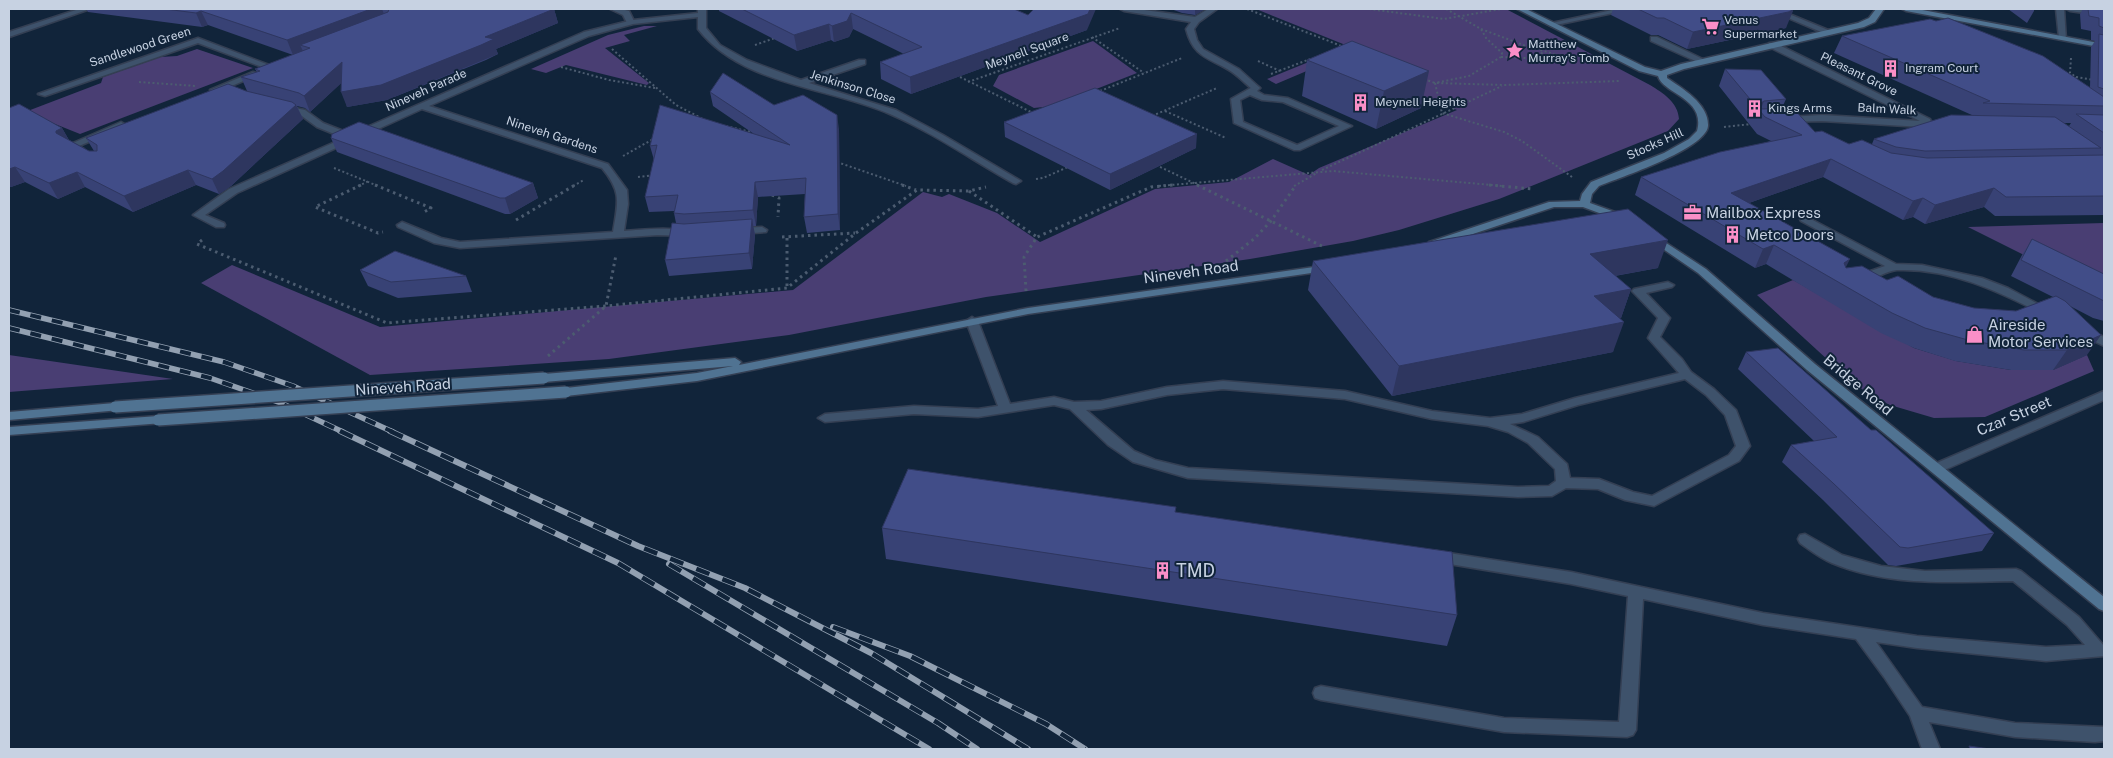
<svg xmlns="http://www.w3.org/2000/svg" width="2113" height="758" font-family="'Public Sans',sans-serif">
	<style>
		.green { fill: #493e73 }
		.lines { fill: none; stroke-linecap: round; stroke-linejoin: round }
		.lane-casing { stroke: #343f53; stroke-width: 3 }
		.street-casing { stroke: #343f53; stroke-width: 3 }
		.secondary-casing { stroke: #343f53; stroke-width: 3 }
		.path-far1 { stroke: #4c5c70; stroke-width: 2; stroke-dasharray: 2 2.5; stroke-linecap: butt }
		.path { stroke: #4c5c70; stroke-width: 3; stroke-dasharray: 2.5 4; stroke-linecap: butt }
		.lane { fill: #3e526b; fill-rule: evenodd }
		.street { fill: #3e526b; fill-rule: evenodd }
		.secondary { fill: #507392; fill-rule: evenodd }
		.rail-far1-casing { stroke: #92a0b1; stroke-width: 5.5 }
		.rail-casing { stroke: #92a0b1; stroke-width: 6 }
		.rail-far1 { stroke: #11243a; stroke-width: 4; stroke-dasharray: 11; stroke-linecap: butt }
		.rail { stroke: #11243a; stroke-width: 4.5; stroke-dasharray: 14; stroke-linecap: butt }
		.secondary-bridge-casing { stroke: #343f53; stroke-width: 14; stroke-linecap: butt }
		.secondary-bridge { stroke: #507392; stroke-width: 11 }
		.wall { fill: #384275; fill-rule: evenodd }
		.shaded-wall { fill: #2e365f }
		.building { fill: #414d88; stroke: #2e365f }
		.labels { text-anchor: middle; stroke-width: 4; stroke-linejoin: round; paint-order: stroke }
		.far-poi-label { font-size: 12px; fill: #c7d2e2; stroke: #11243a; text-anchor: start }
		.far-street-label { font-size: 12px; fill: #c7d2e2; stroke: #11243a }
		.poi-label { font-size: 15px; fill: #c7d2e2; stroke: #11243a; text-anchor: start }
		.street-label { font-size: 15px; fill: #c7d2e2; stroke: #11243a }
		.near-poi-label { font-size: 18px; fill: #c7d2e2; stroke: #11243a; text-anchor: start }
	</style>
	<rect width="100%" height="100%" fill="#11243a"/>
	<path class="green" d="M1256 9H1506L1650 85C1663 93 1678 102 1679 119L1668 131 1499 199 1399 230 1353 241 1250 259 986 297 789 335 609 359 370 375 201 283 232 265 380 327 793 290 923 192 942 197 949 194 997 213 1040 242 1155 189 1229 182 1273 159 1309 175 1319 168 1457 110 1335 59 1276 84 1267 79 1348 46Z
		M644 26H657L624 35 630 41 605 48 649 83 647 85 566 65 546 73 531 69 608 35Z
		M1093 41 1137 73 1053 106 1034 108 993 86 999 75Z
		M197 49 253 68 80 134 25 112 101 83 103 77 160 57 177 56Z
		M2104 223V295L1968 227Z
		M1793 280 1914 348 1956 361 2011 370H2053L2087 355 2094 371 1985 417 1934 418 1890 405 1872 396 1853 383 1757 295Z
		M9 355 173 379 9 392Z"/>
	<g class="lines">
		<defs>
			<path id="lane" d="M610 9H621L629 11 634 21 627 23 623 15Z
				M1767 9H1777L1833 32 1826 34Z
				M1651 37H1657L1709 62 1702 64 1651 41Z
				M1256 85 1260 88 1257 91 1264 95 1288 98 1352 126 1300 150H1294L1234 123 1231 99ZM1250 95 1262 100 1283 102 1339 126 1297 145 1243 122 1240 100Z
				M121 122 126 125 124 127 79 146 84 149V153H78L66 146Z
				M1668 282 1674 285 1672 287 1646 293 1670 318 1660 337 1682 359 1691 372 1714 389 1736 410 1750 446 1739 461 1654 506 1625 500 1598 489 1566 488 1552 496 1518 497 1188 478 1133 462 1108 445 1070 409 1054 405 978 417 914 414 825 422 818 418 825 414 914 406 978 409 998 406 966 321 972 317 978 321 1010 404 1054 397 1074 402 1101 401 1167 387 1223 381 1345 391 1432 411 1490 418 1522 414 1575 398 1679 373 1648 338 1658 318 1632 291 1634 289ZM1685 379 1706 395 1725 415 1736 446 1729 455 1652 496 1633 492 1599 479 1570 478 1567 464 1538 437 1510 424 1523 422 1578 405ZM1223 389 1345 399 1432 419 1488 426 1508 432 1528 443 1555 469 1556 481 1549 486 1518 487 1188 468 1155 460 1134 451 1086 410 1101 409 1167 395Z
				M1805 534 1842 555 1881 566 1925 571 2016 569 2021 571 2079 617 2104 646V656L2046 661 1917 648 1876 642 1922 707 2015 723 2104 727V741L2095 742 2015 737 1929 722 1940 749H1922L1910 716 1884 677 1856 639 1763 625 1643 599 1636 730 1633 735 1627 737 1504 732 1321 700 1315 698 1313 693 1315 688 1321 686 1504 718 1619 722 1628 596 1571 584 1431 561 1429 557 1431 553 1436 551 1571 572 1763 613 1917 636 2046 647 2085 645 2067 625 2013 581C1952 582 1890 587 1832 563 1820 558 1810 550 1800 543L1798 539 1800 535Z"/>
			<path id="street" d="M79 9H90L9 37V32Z
				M698 9H706V28L720 45 747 60 801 80 859 60H865V64L809 83 896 110 943 135 1021 181 1016 184 1013 183C972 160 932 132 890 114 828 87 741 85 698 29V17L633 24 589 36 429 106 608 164 627 190 628 204 624 231C638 230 680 225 690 234L689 236 658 235 460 248 434 243 398 227 397 225 402 222 441 238 460 242 613 232C618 202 622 192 602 168L422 109 237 193 205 215 224 223 225 225 224 227H216L193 215 229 189 344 138 317 127 299 114 280 109V105L305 110 323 123 351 134 584 32 633 20 698 13Z
				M1120 9H1137L1195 17 1208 9H1217L1199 22 1194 29 1197 40 1203 49 1239 69 1260 88 1253 90C1246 84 1239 77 1232 72 1209 57 1194 59 1186 29L1191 22 1124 11Z
				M1617 9H1632L1551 26 1547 24Z
				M2056 9H2064L2066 40 2059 38Z
				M2066 9H2084L2104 12V16L2070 11Z
				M198 38 277 68 270 70 198 43 45 96 38 94Z
				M1769 43H1775L1930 119 1931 122 1942 123 1944 125 1939 128 1822 121 1784 122 1782 120 1787 117 1822 115 1920 121 1769 47Z
				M253 72 260 74 217 92 210 90Z
				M1805 216 1896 264 1922 265 1982 278 2008 288 2053 312 2047 315 2043 314C1998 291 1949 268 1897 270 1884 271 1869 284 1856 280L1854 278 1856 276 1885 266 1801 221 1800 219 1801 217Z
				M762 227 767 230 766 232 738 234 733 231 738 228Z
				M2085 328 2104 337V346L2081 335 2079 332Z
				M2104 391V400L1942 471H1932L1930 468 1932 465Z"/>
			<path id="secondary" d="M1517 9H1526L1645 67 1661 71 1681 64 1858 23 1869 18 1876 9H1884L1875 22 1864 27 1684 69 1667 75V78C1683 89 1709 104 1708 126 1706 149 1619 178 1599 186L1592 194 1590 203 1626 216 1627 218 1626 220H1618L1583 207H1554L1437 246H1429L1428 244 1429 242 1549 202 1580 201 1582 194 1591 182 1664 153 1689 139 1697 131C1706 98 1663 94 1658 76L1639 71Z
				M1902 9H1917L2104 44V48L1906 11Z
				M1654 235 1706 269 1815 364 2104 597V611L2099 609 1807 370 1698 273 1650 240 1649 238 1650 236Z
				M1328 265 1334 268 1332 270 1028 314 697 381 566 396 560 392 566 388 697 373 733 366 544 382 538 378 544 374 735 358 741 362 739 365 1028 308Z
				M115 403 120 404 121 407 120 410 9 420V412Z
				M158 416 165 420 163 423 9 435V427Z"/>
		</defs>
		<use href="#lane" class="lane-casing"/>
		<use href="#street" class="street-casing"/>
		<use href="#secondary" class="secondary-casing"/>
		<path class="path-far1" d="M1247 9 1344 47
			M1369 9 1444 19 1501 9
			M1446 9 1481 29 1486 38 1502 53 1501 57 1469 76 1435 83 1442 113 1504 132 1522 141 1572 177
			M1481 29 1526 46 1575 60
			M1092 37 1144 73
			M755 45 775 38
			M612 49 676 105 703 119
			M1501 57 1526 58 1545 52
			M2071 58 2070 73 2076 77 2075 81
			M1258 61 1280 71
			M561 67 609 80 655 88
			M1271 74 1310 59
			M956 75 1033 113
			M2076 77 2094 80
			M1424 79 1435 83 1505 85 1620 81
			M139 82 196 86
			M968 82 1120 28
			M1100 91 1182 58
			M1165 111 1226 138
			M1152 116 1217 88
			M726 126 751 132
			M1724 127 1752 124
			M623 156 655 138
			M837 162 906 186
			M1156 165 1200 186
			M334 168 378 186
			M1322 170 1502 86
			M638 177 654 175
			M1036 179 1043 178 1068 167
			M358 186 369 181
			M573 186 584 180
			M1159 186 1333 171 1503 186
			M1294 186 1317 173"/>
		<path class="path" d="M361 185 315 207 378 233 383 232
			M375 185 431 208 424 212
			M902 185 916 190
			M1197 185 1324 247
			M1489 185 1533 189
			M969 191 1037 237
			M772 195 779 198 778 217
			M516 220 575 185
			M782 237 855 233
			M787 238V288
			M202 240 197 244 387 323 606 306 787 288 856 233 917 190 969 191 986 187
			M1226 261 1255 238 1271 221 1296 185
			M1026 291 1024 257 1037 237 1151 187 1173 185
			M548 356 606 306 616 255"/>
		<use href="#lane" class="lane"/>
		<use href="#street" class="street"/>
		<use href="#secondary" class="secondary"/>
		<defs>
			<path id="rail-far1" d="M9 310 224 362 293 386 393 432
				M9 328 210 378 281 403 343 432"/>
			<path id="rail" d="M340 431 618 563 929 749
				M390 431 638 546 745 588 871 653 1028 749
				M669 564 938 723 977 749
				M833 627 910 656 1046 724 1085 749"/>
		</defs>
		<use href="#rail-far1" class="rail-far1-casing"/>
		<use href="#rail" class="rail-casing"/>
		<use href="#rail-far1" class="rail-far1"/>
		<use href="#rail" class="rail"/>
		<defs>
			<path id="secondary-bridge" d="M115 407 544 378
				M158 420 566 392"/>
		</defs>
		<use href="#secondary-bridge" class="secondary-bridge-casing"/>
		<use href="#secondary-bridge" class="secondary-bridge"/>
	</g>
	<path class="wall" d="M86 9H554L558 23 496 49 498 54 486 60 387 100 347 107 341 83 310 112 305 108 297 106 303 119 231 186 219 194 196 185 133 212 85 187 58 199 25 182 11 187 9 186V108L62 128 69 140 89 151H94L86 138 247 91 241 77 257 72 255 69 293 55 208 25 202 27 88 12Z
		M719 9H1014L1028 15 1087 30 911 94 881 79 880 62 904 54 853 29 849 37 834 42 831 40 797 51 719 11Z
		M1171 9H1205L1195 15 1182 13Z
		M1613 9H1788L1786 28 1687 49 1658 35H1651L1611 15Z
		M2008 9H2034V11L2027 23Z
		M2083 9H2104V215L1995 216 1984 207 1925 224 1913 217 1903 220 1823 177 1749 203 1846 268 1887 280 1933 297 1974 308 2016 311 2053 297 2011 276 2022 255 2032 239 2104 274V321L2093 318 2070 306 2087 355 2053 370H2011L1955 361 1914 348 1881 333 1766 264 1755 268 1635 195 1641 177 1771 141 1757 134 1719 86 1725 69 1786 99 1782 108 1815 132 1849 144H1872L1874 139 1974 116 1834 53 1842 36 2090 87 2091 47 2095 41 2091 40V31L2081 29 2080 14ZM2063 123H2071L2069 126Z
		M1352 41 1421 108 1376 129 1302 96 1307 60Z
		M710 92 774 105 839 129 840 230 807 233 804 217 805 194 758 197 756 226H753L755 235 752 269 669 276 665 260 676 223 674 213V211L649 212 645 197 654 160 650 146 754 134 713 106Z
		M1004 122 1196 148 1110 190 1005 137Z
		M331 138 533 183 538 198 510 214H505L337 152Z
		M1313 261 1658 268 1615 276 1631 289 1621 318H1620L1613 352 1392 396 1308 290Z
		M360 270 466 276 472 292 398 298 368 286Z
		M1746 352 1871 430 1994 533 1982 551 1896 566 1888 565 1823 500 1782 462 1791 445 1814 441 1738 369Z
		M1176 507 1175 512 1457 615 1447 646 886 559 882 528Z"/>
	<path class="shaded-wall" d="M371 9H382L386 19 300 45 303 51 293 55 287 40Z
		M554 9 558 23 496 49 498 54 387 100 347 107 341 92 485 37Z
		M1090 9H1096L1087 30 911 94 910 77Z
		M1195 9H1205L1195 15Z
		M201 11 208 25 202 27 196 13Z
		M1793 11 1786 28 1687 49 1693 32Z
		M851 13 853 29 849 37 834 42 832 26Z
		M829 24 831 40 797 51 794 35Z
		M342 62 348 77 310 112 304 96Z
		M1429 71 1421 108 1376 129 1384 91Z
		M1764 101 1760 111 1758 105Z
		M296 105 303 119 231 186 219 194 212 179Z
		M837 115 839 129 840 230 838 214Z
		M62 128 70 142 56 133V131Z
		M1197 134 1196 148 1110 190V174Z
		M1831 159 1823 177 1723 212 1731 193Z
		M15 167 25 182 11 187 9 184V169Z
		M188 170 196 185 133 212 124 196Z
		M77 172 85 187 58 199 49 183Z
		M755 182 758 197 756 226 753 210Z
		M533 183 538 198 510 214 505 198Z
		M1994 188 1984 207 1925 224 1935 205Z
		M1923 198 1913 217 1903 220 1913 201Z
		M752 219 755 235 752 269 749 253Z
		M1668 240 1658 268 1580 282 1590 254Z
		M1774 245 1766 264 1755 268 1763 249Z
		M1850 259 1840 279 1844 263Z
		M1631 289 1621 318 1584 325 1594 296Z
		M1624 322 1613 352 1392 396 1399 366Z
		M2101 335 2087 355 2053 370 2067 350Z"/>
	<path class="building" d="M165 9H371L287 40 201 11 196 13Z
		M389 9H554L485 37 494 39 481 45 381 85 341 92 342 62 304 96 299 93 241 77 260 71 255 69 310 48 300 45 388 12Z
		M742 9H1014L1028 15 1034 9H1090L1088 14 910 77 880 62 922 47 851 13 847 21 832 26 829 24 794 35Z
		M1638 9H1788L1793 11 1693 32 1664 18H1657Z
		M2088 9H2104V28L2099 26V18L2089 16Z
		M1948 18 2043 56 2104 97V106L1983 103 1990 101 1842 36 1930 19 1936 21Z
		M2099 34 2104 35V89L2098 87Z
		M1352 41 1429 71 1384 91 1307 60Z
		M1725 69 1761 70 1786 99 1764 101 1758 105 1761 109 1793 108 1815 132 1822 131 1849 144 1862 140 1891 153 1927 158 2104 155V196L2006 197 1994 188 1935 205 1923 198 1913 201 1831 159 1731 193 1850 259 1844 263 1846 268 1862 266 1887 280 1898 276 1933 297 1974 308 2016 311 2056 296 2065 301 2101 335 2067 350H2024L1968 340 1925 328 1892 313 1774 245 1763 249 1641 177 1720 152 1802 135 1765 117Z
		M723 73 774 105 803 95 837 115 838 214 804 217 806 178 755 182 753 210 684 214 674 213 678 195 645 197 657 145 650 146 660 105 790 145 710 92Z
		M228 84 246 91 292 102 296 105 223 171 212 179 188 170 124 196 77 172 49 183 15 167 9 169V108L19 104 62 128 56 131V133L89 151H97V145L86 138Z
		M1095 88 1197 134 1110 174 1004 122Z
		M2076 114 2104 115V133Z
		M1951 115 2055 117 2101 148 1925 151 1896 147 1874 139Z
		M359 122 533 183 505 198H500L331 138 332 134Z
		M1628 209 1668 240 1590 254 1631 289 1594 296 1624 322 1399 366 1313 261Z
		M752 219 749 253 665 260 672 223 684 224Z
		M2032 239 2104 274V301L2021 260Z
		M395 251 466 276 391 282 360 270Z
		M1778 348 1871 430H1876L1994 533 1908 548 1900 547 1833 483 1791 445 1837 437 1746 352Z
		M908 469 1176 507 1175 512 1452 552 1457 615 882 528Z
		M1969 746 1990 749H1970Z"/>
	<defs>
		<symbol id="supermarket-bare" viewBox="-9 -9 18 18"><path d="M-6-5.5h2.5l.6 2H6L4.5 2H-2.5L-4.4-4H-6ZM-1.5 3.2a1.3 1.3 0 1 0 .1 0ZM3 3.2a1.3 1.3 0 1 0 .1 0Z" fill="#fa8fc7" stroke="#11243a" stroke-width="2.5" paint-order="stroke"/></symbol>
		<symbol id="sight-bare" viewBox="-9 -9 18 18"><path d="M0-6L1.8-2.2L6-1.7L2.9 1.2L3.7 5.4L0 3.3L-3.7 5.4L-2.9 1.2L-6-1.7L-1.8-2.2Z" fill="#fa8fc7" stroke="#11243a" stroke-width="2.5" paint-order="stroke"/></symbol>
		<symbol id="building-bare" viewBox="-9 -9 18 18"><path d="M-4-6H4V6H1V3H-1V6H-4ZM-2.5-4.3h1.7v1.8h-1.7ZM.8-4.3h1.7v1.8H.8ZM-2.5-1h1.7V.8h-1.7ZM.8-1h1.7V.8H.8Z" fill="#fa8fc7" stroke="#11243a" stroke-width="2.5" paint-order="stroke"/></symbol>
		<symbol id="office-bare" viewBox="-9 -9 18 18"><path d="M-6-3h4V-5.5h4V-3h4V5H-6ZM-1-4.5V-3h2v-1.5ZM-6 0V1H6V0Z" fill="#fa8fc7" stroke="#11243a" stroke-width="2.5" paint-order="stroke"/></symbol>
		<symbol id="shop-bare" viewBox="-9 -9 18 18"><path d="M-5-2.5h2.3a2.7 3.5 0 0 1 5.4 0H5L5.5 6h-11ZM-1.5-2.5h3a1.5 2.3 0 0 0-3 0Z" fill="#fa8fc7" stroke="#11243a" stroke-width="2.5" paint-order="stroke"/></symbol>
	</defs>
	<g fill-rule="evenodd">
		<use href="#supermarket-bare" x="1698" y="14" width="25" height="25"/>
		<use href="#sight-bare" x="1502" y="38" width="25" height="25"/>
		<use href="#building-bare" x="1878" y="56" width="25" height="25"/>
		<use href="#building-bare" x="1348" y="90" width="25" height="25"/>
		<use href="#building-bare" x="1742" y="96" width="25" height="25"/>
		<use href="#office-bare" x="1680" y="200" width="25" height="25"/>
		<use href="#building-bare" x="1720" y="222" width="25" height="25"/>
		<use href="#shop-bare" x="1962" y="322" width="25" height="25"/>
		<use href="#building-bare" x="1150" y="558" width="25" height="25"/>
	</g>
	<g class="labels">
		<g class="far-poi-label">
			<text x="1724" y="24">Venus<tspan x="1724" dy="14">Supermarket</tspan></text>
			<text x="1528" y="48">Matthew<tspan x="1528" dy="14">Murray's Tomb</tspan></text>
			<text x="1905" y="72">Ingram Court</text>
			<text x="1375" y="106">Meynell Heights</text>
			<text x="1768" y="112">Kings Arms</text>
		</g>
		<g class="far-street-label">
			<text transform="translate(140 47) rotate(-18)" y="4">Sandlewood Green</text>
			<text transform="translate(1027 51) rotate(-20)" y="4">Meynell Square</text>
			<text transform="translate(1859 74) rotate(26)" y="4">Pleasant Grove</text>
			<text transform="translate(853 87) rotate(17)" y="4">Jenkinson Close</text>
			<text transform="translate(426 90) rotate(-24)" y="4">Nineveh Parade</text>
			<text transform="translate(1887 109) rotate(3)" y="4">Balm Walk</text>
			<text transform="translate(552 135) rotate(18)" y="4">Nineveh Gardens</text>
			<text transform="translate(1655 144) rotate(-24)" y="4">Stocks Hill</text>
		</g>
		<g class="poi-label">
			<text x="1706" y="218">Mailbox Express</text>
			<text x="1746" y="240">Metco Doors</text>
			<text x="1988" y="330">Aireside<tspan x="1988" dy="17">Motor Services</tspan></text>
		</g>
		<g class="street-label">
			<text transform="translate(1191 272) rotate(-8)" y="5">Nineveh Road</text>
			<text transform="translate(1858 385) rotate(40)" y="5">Bridge Road</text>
			<text transform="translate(403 387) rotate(-4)" y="5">Nineveh Road</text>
			<text transform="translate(2014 416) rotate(-23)" y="5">Czar Street</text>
		</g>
		<g class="near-poi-label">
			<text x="1176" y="577">TMD</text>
		</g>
	</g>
	<rect width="2113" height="758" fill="none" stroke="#c7d2e2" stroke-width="20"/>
</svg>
